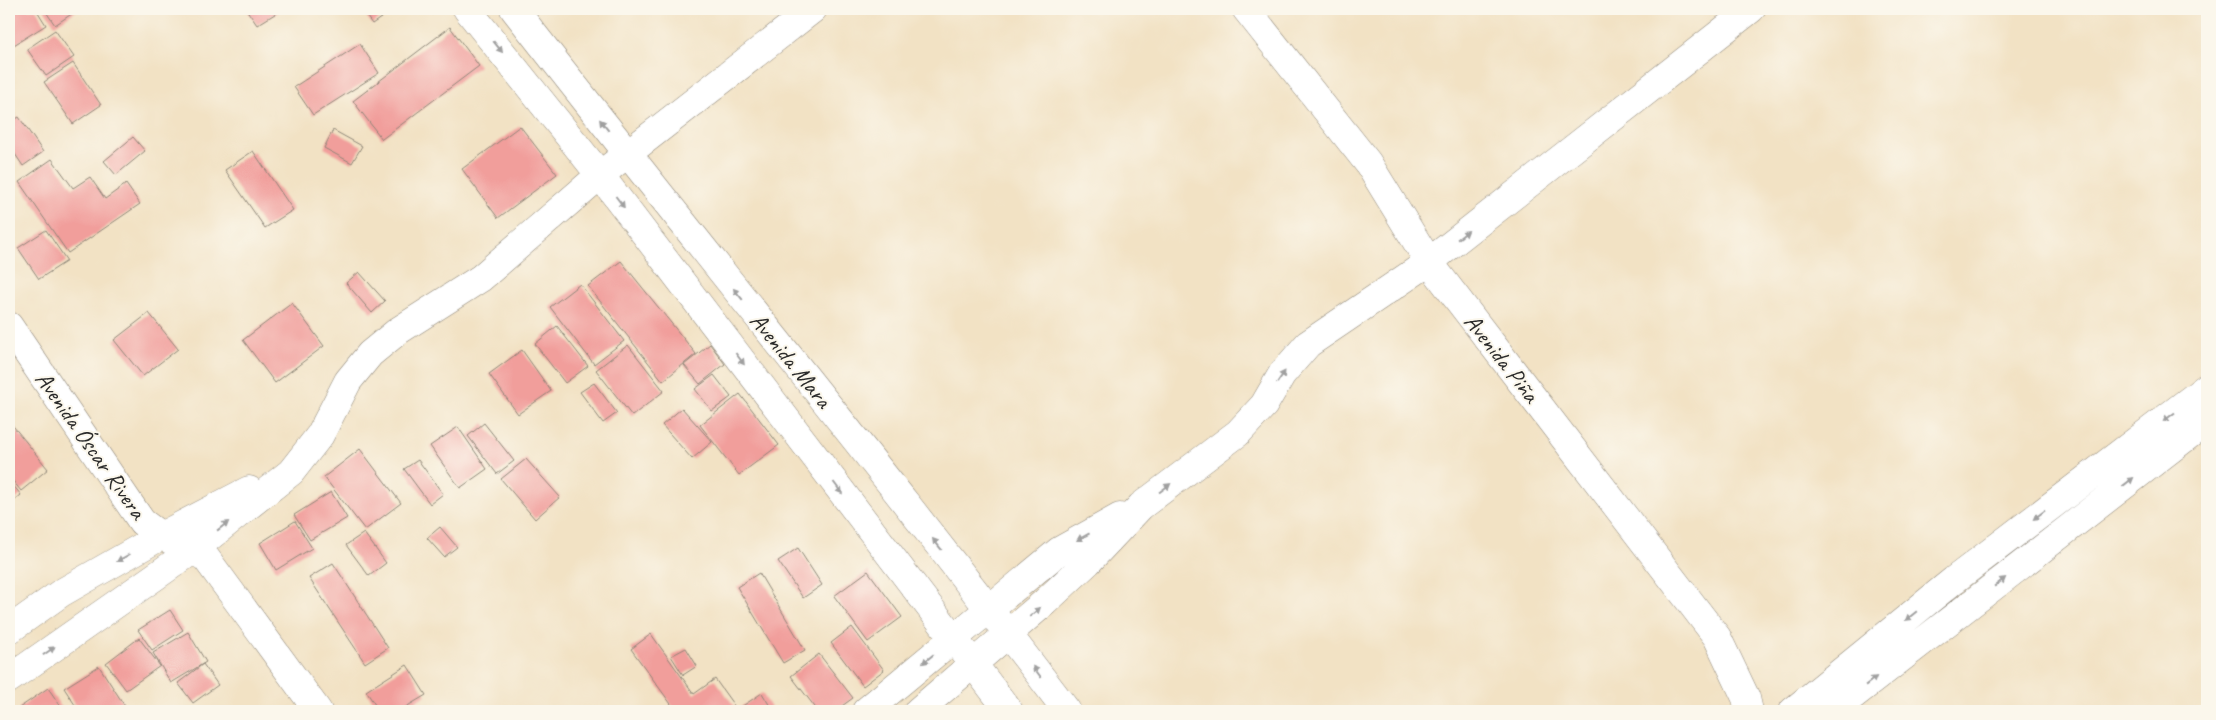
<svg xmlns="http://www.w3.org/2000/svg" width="2216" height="720" font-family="Caveat,sans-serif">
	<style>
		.building { fill: #f19e9b }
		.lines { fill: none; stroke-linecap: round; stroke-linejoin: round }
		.minor-casing { stroke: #8e8678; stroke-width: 29 }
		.minor { stroke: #fff; stroke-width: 28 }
		.oneway { fill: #a0a0a0 }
		.labels { text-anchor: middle; stroke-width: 4; stroke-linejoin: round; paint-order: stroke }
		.street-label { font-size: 24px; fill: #2b2b2b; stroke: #fbf7ec }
	</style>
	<rect width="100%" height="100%" fill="#fbf7ec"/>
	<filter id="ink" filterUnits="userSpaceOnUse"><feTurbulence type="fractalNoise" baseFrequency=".02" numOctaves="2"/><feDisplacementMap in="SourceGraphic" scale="10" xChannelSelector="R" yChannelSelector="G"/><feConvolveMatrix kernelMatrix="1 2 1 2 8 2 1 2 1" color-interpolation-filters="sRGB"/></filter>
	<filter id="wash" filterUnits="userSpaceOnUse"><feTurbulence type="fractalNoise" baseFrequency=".0096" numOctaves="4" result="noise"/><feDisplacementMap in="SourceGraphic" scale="20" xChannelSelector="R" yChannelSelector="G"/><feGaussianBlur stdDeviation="1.12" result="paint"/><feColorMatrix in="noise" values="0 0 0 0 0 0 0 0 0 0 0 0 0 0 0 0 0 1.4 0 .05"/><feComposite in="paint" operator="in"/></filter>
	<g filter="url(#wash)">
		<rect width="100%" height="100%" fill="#f2e2c4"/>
		<g id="blocks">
			<path class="building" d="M9 9H36L46 25 9 48Z
				M44 9H79L55 25Z
				M246 9H283L257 25Z
				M361 9H394L372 24Z
				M450 27 479 66 382 139 353 101Z
				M55 30 74 57 46 76 27 49Z
				M360 44 379 73 313 115 294 87Z
				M73 63 101 105 73 124 44 82Z
				M9 103 16 114 9 118Z
				M19 117 43 152 23 166 9 145V123Z
				M520 126 557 174 498 218 462 169Z
				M333 130 362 146 352 163 324 148Z
				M133 137 145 151 116 175 104 161Z
				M253 151 293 210 265 228 225 170Z
				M52 159 73 188 90 177 105 199 126 184 140 204 68 253 19 182Z
				M46 230 67 261 39 279 18 248Z
				M621 261 696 354 663 381 588 286Z
				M359 272 385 301 372 313 346 283Z
				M580 284 624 341 594 364 550 307Z
				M292 303 324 346 275 383 243 340Z
				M149 313 178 349 143 376 114 340Z
				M557 326 588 366 565 383 535 344Z
				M710 344 725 364 700 384 684 365Z
				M628 345 664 391 632 416 596 370Z
				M522 350 551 391 518 414 489 374Z
				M714 375 731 397 712 411 695 389Z
				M594 383 617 413 603 423 580 392Z
				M740 394 779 445 739 475 700 425Z
				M682 408 712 442 692 459 662 425Z
				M9 421 48 469 21 491 9 476Z
				M484 423 514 461 497 474 468 436Z
				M458 427 487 469 460 488 430 446Z
				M360 449 401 503 365 530 324 477Z
				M526 459 560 497 535 519 501 479Z
				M418 460 443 494 430 504 404 469Z
				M9 480 21 495 9 505Z
				M331 492 347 518 310 540 294 515Z
				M295 521 312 548 276 570 260 543Z
				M440 527 457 547 444 557 427 538Z
				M364 533 386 563 369 576 346 545Z
				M798 548 822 585 803 598 778 561Z
				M333 563 388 648 365 663 309 578Z
				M868 571 902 617 868 642 834 596Z
				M759 573 805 650 783 663 737 587Z
				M170 610 183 630 152 650 138 630Z
				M852 627 884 670 863 686 831 643Z
				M188 632 206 662 171 683 153 653Z
				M651 634 694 694 715 679 735 707 729 711H676L631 649Z
				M139 638 160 666 126 690 106 663Z
				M686 648 697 666 683 675 671 656Z
				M819 654 853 698 835 711H818L791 676Z
				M203 664 218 685 193 703 178 683Z
				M407 665 426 695 399 711H379L366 691Z
				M99 666 128 711H79L64 688Z
				M48 688 64 711H21L19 708Z
				M762 693 773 711H735Z"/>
		</g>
	</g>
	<g filter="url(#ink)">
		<use href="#blocks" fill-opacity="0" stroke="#8e8678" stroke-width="1"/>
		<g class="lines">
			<defs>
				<path id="minor" d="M467 9 600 175 1009 711
					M514 9C697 244 887 474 1067 711
					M1246 9 1368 163 1429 262 1717 637 1746 698 1749 711
					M9 326 142 522 161 536 193 550 206 558 318 711
					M9 630 61 593 161 536 249 490
					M9 679 193 550 291 472 320 435 348 381 370 354 398 331 481 278 600 175 813 9
					M866 711 1059 551 1120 517
					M918 711 1045 602 1088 562 1141 506 1238 433 1264 405 1282 374 1308 344 1429 262 1751 9
					M1793 711 1954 580 2207 387
					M1833 711 2207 421"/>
			</defs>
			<use href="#minor" class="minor-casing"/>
			<use href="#minor" class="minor"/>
		</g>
		<defs><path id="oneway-solid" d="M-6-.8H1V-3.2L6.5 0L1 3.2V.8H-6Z" transform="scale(1.25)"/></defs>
		<g class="oneway">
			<use href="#oneway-solid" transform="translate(498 47) rotate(51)"/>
			<use href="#oneway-solid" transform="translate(604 125) rotate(-128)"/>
			<use href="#oneway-solid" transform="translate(620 202) rotate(53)"/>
			<use href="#oneway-solid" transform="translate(1463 235) rotate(-38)"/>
			<use href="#oneway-solid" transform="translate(738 294) rotate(-129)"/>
			<use href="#oneway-solid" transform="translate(740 359) rotate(53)"/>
			<use href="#oneway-solid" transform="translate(1281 377) rotate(-56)"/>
			<use href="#oneway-solid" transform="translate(2169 417) rotate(143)"/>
			<use href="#oneway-solid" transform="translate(2128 482) rotate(-38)"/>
			<use href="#oneway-solid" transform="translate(838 488) rotate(53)"/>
			<use href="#oneway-solid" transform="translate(1165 488) rotate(-37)"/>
			<use href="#oneway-solid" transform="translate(2039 515) rotate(143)"/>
			<use href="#oneway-solid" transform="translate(223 526) rotate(-38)"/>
			<use href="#oneway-solid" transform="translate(1083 537) rotate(151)"/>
			<use href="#oneway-solid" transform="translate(937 544) rotate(-129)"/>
			<use href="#oneway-solid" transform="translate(123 558) rotate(150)"/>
			<use href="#oneway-solid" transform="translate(2000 582) rotate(-38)"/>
			<use href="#oneway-solid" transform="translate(1035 612) rotate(-41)"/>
			<use href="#oneway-solid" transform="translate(1911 616) rotate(141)"/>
			<use href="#oneway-solid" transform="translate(49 651) rotate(-35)"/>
			<use href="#oneway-solid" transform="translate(928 659) rotate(140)"/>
			<use href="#oneway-solid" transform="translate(1037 672) rotate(-127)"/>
			<use href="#oneway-solid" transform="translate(1871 681) rotate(-38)"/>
		</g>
	</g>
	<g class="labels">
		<g class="street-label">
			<text transform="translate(1502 358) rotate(52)" y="8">Avenida Piña</text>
			<text transform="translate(791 360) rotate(51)" y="8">Avenida Mara</text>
			<text transform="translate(91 445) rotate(55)" y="8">Avenida Óscar Rivera</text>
		</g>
	</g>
	<rect width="2216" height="720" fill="none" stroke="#fbf7ec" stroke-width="30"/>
</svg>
